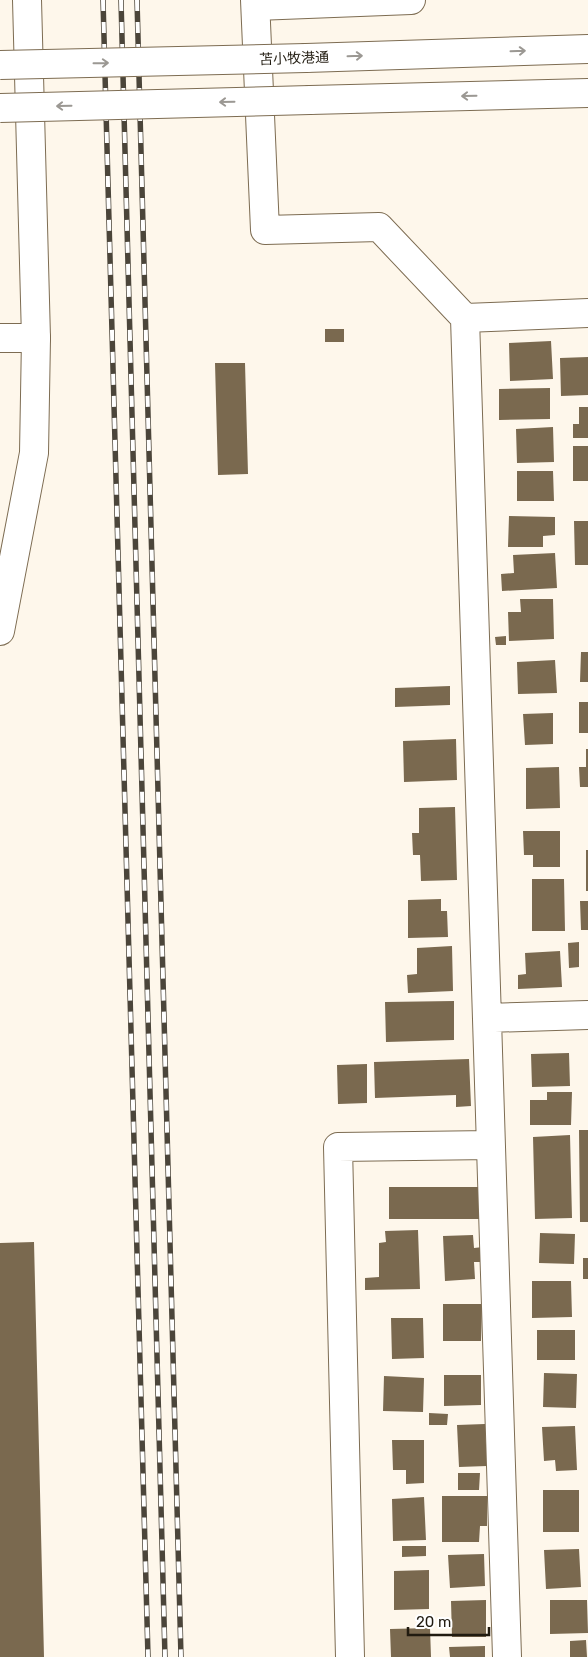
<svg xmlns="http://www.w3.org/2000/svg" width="588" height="1657" font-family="Rubik,'Noto Sans JP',sans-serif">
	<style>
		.building { fill: #7a694f }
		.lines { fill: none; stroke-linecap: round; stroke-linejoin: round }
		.minor-casing { stroke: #7d6c52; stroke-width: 30 }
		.tertiary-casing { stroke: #7d6c52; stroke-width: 30 }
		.minor { stroke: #fff; stroke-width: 28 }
		.tertiary { stroke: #fff; stroke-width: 28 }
		.rail-casing { stroke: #4b453a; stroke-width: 5.5 }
		.rail { stroke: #fff; stroke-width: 4; stroke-dasharray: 11; stroke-linecap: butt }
		.tertiary-bridge-casing { stroke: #7d6c52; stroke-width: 30; stroke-linecap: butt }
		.tertiary-bridge { stroke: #fff; stroke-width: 28 }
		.oneway { stroke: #9b9893 }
		.labels { text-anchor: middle; stroke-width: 4.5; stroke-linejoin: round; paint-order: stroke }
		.street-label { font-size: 14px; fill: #211b10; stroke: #fff }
	</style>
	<rect width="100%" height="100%" fill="#fef7eb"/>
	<path class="building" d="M325 329H344V342H325Z
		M551 341 553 379 510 381 509 343Z
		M588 357V395L561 396 560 358Z
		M215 363H245L248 474 218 475Z
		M550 388V419L499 420V389Z
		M579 407H588V438H573V424H579Z
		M553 427 554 462 517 463 516 429Z
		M573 446H588V481H573Z
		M517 471H553L554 501H517Z
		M509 516 555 517V535L543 536V547H508Z
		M574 521H588V565H575Z
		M555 553 557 588 502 591 501 574 514 573 513 555Z
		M520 599H553L554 639 509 641 508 612H521Z
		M506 636V645H496L495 637Z
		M581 652H588V682H580Z
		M555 660 557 693 518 694 517 662Z
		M450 686V705L395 707V688Z
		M579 702H588V733H579Z
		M553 713V744L525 745 523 714Z
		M456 739 457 780 404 782 403 741Z
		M586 749H588V787H580L579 767H586Z
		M559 767 560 808 526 809V768Z
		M455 807 457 880 421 881 420 855H413L412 833H419V808Z
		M523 831H560V867H533V855H524Z
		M586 850H588V891H586Z
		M532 879H564L565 931H532Z
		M441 899V911H447L448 937 408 938V900Z
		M580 901H588V930H581Z
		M579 942V967L569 968 568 943Z
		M452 946 453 991 408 993 407 975 417 974V948Z
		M560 951 562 987 518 989V975L526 974 525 953Z
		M454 1001V1040L386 1042 385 1002Z
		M569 1053 570 1086 532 1087 531 1054Z
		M469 1059 471 1106 456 1107V1095L375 1098 374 1062Z
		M367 1064V1103L338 1104 337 1065Z
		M547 1092H572L571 1125H530V1100H547Z
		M579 1130H588V1222H580Z
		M570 1135 572 1218 535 1219 533 1137Z
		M389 1187H482V1219H389Z
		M418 1230 420 1289 365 1290V1278L379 1277V1243L386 1242 385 1231Z
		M540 1233 575 1234 574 1264 539 1263Z
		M473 1235 474 1248 483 1247V1262H474L475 1279 445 1281 443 1236Z
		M34 1242 44 1657H0V1243Z
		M583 1258H588V1279H583Z
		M532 1281H571L572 1317 532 1318Z
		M443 1304H482L481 1341H443Z
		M391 1318H423L424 1358 392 1359Z
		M537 1330H575V1360H537Z
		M544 1373 577 1374 576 1408 543 1407Z
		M444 1375H481V1405L444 1406Z
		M384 1376 424 1378 423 1412 383 1411Z
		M429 1413 448 1414 447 1425H429Z
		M485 1424 487 1466 459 1467 457 1425Z
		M575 1426 577 1470 556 1471 555 1460 544 1461 542 1427Z
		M392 1440H424V1483L406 1484V1470H393Z
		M458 1473H480L479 1490H458Z
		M543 1490H579V1532H543Z
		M442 1496H487V1526H480L479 1542H442Z
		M424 1497 426 1540 393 1541 392 1499Z
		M402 1546H426V1556L402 1557Z
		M579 1549 581 1587 546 1589 544 1550Z
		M484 1554 485 1586 450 1588 448 1555Z
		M429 1570V1609L394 1610V1571Z
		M486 1600V1637H452L451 1601Z
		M550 1600H587L588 1633 550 1634Z
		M430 1628 431 1657H391L390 1629Z
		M586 1640 587 1657H570V1641Z
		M485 1646V1657H450L449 1647Z"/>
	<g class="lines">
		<defs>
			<path id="minor" d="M255 0 265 230 379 227 465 318 507 1657
				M256 6 411 0
				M465 318 588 313
				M0 338H36
				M487 1018 588 1015
				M350 1657 338 1147 490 1145"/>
			<path id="tertiary" d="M306 58 588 49
				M310 100 588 93
				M0 631 34 453 36 338 27 0"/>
		</defs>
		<use href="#minor" class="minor-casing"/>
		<use href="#tertiary" class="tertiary-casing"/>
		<use href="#minor" class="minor"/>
		<use href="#tertiary" class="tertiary"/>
		<defs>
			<path id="rail" d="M103 0 148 1657
				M121 0 165 1657
				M137 0 181 1657"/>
		</defs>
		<use href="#rail" class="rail-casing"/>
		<use href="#rail" class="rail"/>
		<defs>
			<path id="tertiary-bridge" d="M0 65 306 58
				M0 108 310 100"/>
		</defs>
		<use href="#tertiary-bridge" class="tertiary-bridge-casing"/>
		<use href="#tertiary-bridge" class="tertiary-bridge"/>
	</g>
	<defs><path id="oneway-shaft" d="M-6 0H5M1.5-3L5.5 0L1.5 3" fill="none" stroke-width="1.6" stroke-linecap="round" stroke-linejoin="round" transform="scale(1.25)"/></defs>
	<g class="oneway">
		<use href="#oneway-shaft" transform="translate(518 51) rotate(-2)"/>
		<use href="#oneway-shaft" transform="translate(355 56) rotate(-2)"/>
		<use href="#oneway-shaft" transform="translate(101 63) rotate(-1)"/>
		<use href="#oneway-shaft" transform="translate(469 96) rotate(179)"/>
		<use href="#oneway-shaft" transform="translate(227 102) rotate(179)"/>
		<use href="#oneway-shaft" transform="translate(64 106) rotate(179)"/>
	</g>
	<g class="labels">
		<g class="street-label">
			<text transform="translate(294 58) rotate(-2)" y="5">苫小牧港通</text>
		</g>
	</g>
	<path d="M408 1627v8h81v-8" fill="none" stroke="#211b10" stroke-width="2.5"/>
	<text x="416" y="1627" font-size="15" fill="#211b10" stroke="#ffffff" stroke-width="4" paint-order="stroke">20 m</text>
</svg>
